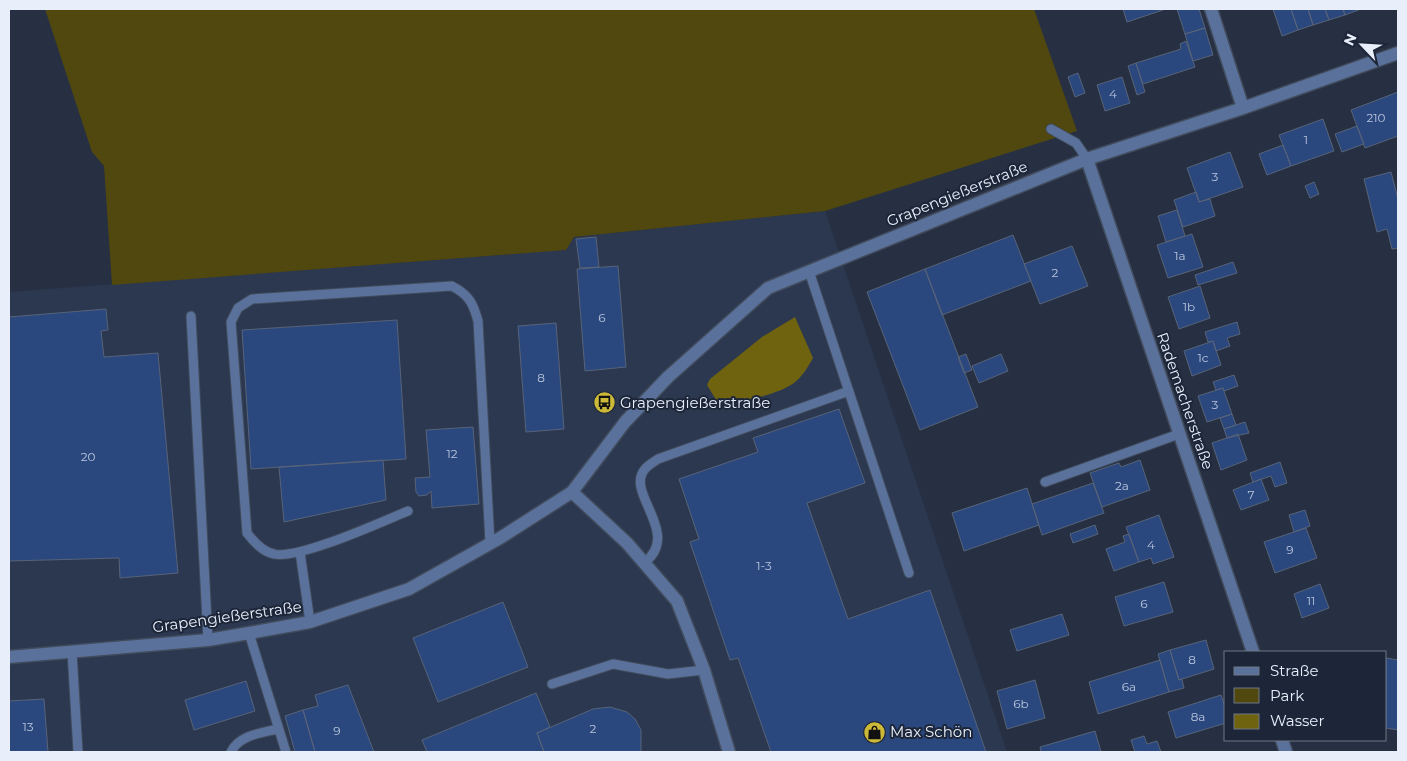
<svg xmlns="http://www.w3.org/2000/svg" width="1407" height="761" font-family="Montserrat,sans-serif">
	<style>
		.built { fill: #2b3850 }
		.green { fill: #51480f }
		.water { fill: #6f6310 }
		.building { fill: #2b487e; stroke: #576378 }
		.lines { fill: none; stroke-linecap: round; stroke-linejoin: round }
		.service-casing { stroke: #414b5c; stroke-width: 11 }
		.minor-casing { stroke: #414b5c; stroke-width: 15 }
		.service { stroke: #5a729b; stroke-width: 9 }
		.minor { stroke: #5a729b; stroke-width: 12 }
		.labels { text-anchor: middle; stroke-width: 4; stroke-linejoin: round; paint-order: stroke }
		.number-label { font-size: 12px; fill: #b9c5dc }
		.street-label { font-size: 15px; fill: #e8effb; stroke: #1c2638 }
		.poi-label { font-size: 15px; fill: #e8effb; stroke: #1c2638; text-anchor: start }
	</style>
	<rect width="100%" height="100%" fill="#263042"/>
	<path class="built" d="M825 211 1007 752H9V292L566 250 574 237Z"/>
	<path class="green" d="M45 9H1034L1077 131 825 211 574 237 566 250 112 285 104 166 92 152Z"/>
	<path class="water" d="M795 317 813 358C808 367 802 377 794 383 779 394 735 405 718 403L707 385 710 379 762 337Z"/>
	<path class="building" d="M1123 9H1163V10L1127 22Z
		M1177 9H1199L1205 28 1185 34Z
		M1273 9H1291L1298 30 1282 36Z
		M1291 9H1308L1313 25 1298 30Z
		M1308 9H1325L1329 20 1313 25Z
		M1325 9H1343L1345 15 1329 20Z
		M1343 9H1361L1345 15Z
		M1205 28 1213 55 1193 61 1185 34Z
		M1186 41 1195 67 1143 84 1136 63 1181 49 1180 44Z
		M1136 63 1145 92 1137 95 1128 66Z
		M1078 73 1085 93 1075 97 1068 77Z
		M1122 77 1130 103 1105 111 1097 85Z
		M1398 92V136L1365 148 1351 110Z
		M1323 119 1334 151 1291 166 1279 135Z
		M1357 126 1364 144 1342 152 1335 134Z
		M1283 145 1291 166 1267 175 1259 154Z
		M1230 152 1243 187 1199 202 1187 168Z
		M1391 172 1398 199V248L1392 249 1387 229 1377 232 1364 179Z
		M1314 182 1319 194 1310 198 1305 186Z
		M1196 192 1199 202 1210 199 1215 216 1183 227 1174 200Z
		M1177 210 1185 236 1166 242 1158 216Z
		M1192 234 1203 267 1168 278 1157 245Z
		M1013 235 1031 281 942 315 925 269Z
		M596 237 599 267 580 268 576 239Z
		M1072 246 1088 286 1040 304 1024 264Z
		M1233 262 1237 273 1198 285 1195 275Z
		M618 266 626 367 585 371 577 269Z
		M925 269 978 407 920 430 867 292Z
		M1200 286 1210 318 1179 329 1168 297Z
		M106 309 108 330 101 331 104 357 158 353 178 573 120 578 119 558 9 561V317Z
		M397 320 406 459 251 469 242 330Z
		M1237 322 1240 334 1227 338 1230 346 1216 351 1213 341 1208 342 1205 332Z
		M556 323 564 429 526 432 518 326Z
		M1213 341 1221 365 1192 376 1184 351Z
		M966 354 972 370 964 373 958 357Z
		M1001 354 1008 371 979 383 972 366Z
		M1234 375 1238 386 1224 391 1223 388 1216 390 1213 382Z
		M1223 388 1232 414 1207 422 1198 396Z
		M839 409 865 483 807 503 848 619 930 590 986 752H771L738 658 730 660 690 542 699 539 679 479 758 452 753 438Z
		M1232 414 1236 425 1224 429 1220 418Z
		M1245 422 1249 433 1227 438 1224 429Z
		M473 427 479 504 432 508 431 491 427 495 419 496 416 492 415 478 430 477 426 430Z
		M1238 434 1247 460 1221 470 1212 443Z
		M383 460 386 500 284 522 279 467Z
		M1140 460 1150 490 1102 507 1090 473 1119 463 1121 467Z
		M1280 462 1287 483 1275 487 1271 476 1253 482 1250 473Z
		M1261 479 1269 500 1241 510 1233 490Z
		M1093 483 1104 513 1042 535 1032 504Z
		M1027 488 1039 525 964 551 952 513Z
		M1305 510 1310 526 1294 532 1289 515Z
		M1159 515 1174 557 1153 564 1151 558 1139 562 1126 527Z
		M1095 525 1098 534 1073 543 1070 534Z
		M1306 528 1317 558 1275 573 1264 542Z
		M1129 534 1139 562 1114 571 1106 549 1125 542 1123 536Z
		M1164 582 1173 612 1124 626 1115 597Z
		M1320 584 1329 608 1302 618 1294 594Z
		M503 602 528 667 438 702 413 638Z
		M1062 614 1069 635 1017 651 1010 630Z
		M1206 640 1214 669 1179 680 1170 650Z
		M1170 650 1179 680 1182 679 1184 688 1169 692 1158 654Z
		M1386 658 1398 660V730L1386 728Z
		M1160 660 1169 692 1098 714 1089 682Z
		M1035 680 1045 718 1007 729 997 691Z
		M246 681 255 711 194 730 185 700Z
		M348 685 374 752H315L303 710 318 706 315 695Z
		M536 693 550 727 537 733 544 752H427L422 740Z
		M1221 695 1226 709V723L1176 738 1168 712Z
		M44 699 48 752H9V701Z
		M610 707 627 712 635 719 641 730V752H544L537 733 593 709Z
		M303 710 315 752H295L285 716Z
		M1095 731 1101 752H1041L1040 747Z
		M1144 736 1147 744 1157 741 1161 752H1135L1131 740Z"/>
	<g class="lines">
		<defs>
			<path id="service" d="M1051 129 1076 143 1087 159
				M809 271 909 573
				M191 316 208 640
				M1045 482 1179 434
				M408 511C381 522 298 560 274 554 263 552 253 541 247 533L231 322 238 308 252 299 452 286C469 295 473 303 478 321L490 543
				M300 552 310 622
				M644 563C683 533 624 493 645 469 648 465 654 462 658 459L849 391
				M249 633 286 752
				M72 652 78 752
				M552 684 613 664 668 674 704 670
				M231 752C239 735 261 733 278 729"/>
			<path id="minor" d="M1211 9 1243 108
				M1087 159 1253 652
				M572 492 627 543 677 601 704 670 729 752
				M9 657 208 640 249 633 310 622 409 589 500 538 572 492 625 422 668 377 768 288 1087 159 1243 108 1398 53
				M1282 740 1286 752"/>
		</defs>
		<use href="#service" class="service-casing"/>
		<use href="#minor" class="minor-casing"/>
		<use href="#service" class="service"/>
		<use href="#minor" class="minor"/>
	</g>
	<defs>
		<symbol id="bus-disc" viewBox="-11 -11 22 22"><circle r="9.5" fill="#cdb938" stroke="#1c2638"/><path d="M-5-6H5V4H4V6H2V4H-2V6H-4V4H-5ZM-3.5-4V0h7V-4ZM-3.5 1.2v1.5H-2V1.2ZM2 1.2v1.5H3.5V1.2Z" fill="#111"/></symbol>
		<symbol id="shop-disc" viewBox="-11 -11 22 22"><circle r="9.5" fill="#cdb938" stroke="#1c2638"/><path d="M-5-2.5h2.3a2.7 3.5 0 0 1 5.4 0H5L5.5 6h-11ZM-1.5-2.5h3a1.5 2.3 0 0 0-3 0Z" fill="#111"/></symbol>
	</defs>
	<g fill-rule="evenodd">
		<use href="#bus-disc" x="592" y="390" width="25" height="25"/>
		<use href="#shop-disc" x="862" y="720" width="25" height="25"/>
	</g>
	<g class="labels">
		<g class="number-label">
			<text x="1113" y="98">4</text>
			<text x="1376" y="122">210</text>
			<text x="1306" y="144">1</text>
			<text x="1215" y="181">3</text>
			<text x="1180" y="260">1a</text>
			<text x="1055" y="277">2</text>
			<text x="1189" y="311">1b</text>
			<text x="602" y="322">6</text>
			<text x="1203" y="362">1c</text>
			<text x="541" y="382">8</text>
			<text x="1215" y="409">3</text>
			<text x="452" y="458">12</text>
			<text x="88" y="461">20</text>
			<text x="1122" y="490">2a</text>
			<text x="1251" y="499">7</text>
			<text x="1151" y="549">4</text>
			<text x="1290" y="554">9</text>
			<text x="764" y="570">1-3</text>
			<text x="1311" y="605">11</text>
			<text x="1144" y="608">6</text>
			<text x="1192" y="664">8</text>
			<text x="1129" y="691">6a</text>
			<text x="1021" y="708">6b</text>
			<text x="1198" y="721">8a</text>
			<text x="28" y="731">13</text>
			<text x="593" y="733">2</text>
			<text x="337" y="735">9</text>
		</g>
		<g class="street-label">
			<text transform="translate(957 194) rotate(-22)" y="5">Grapengießerstraße</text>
			<text transform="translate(1185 401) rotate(71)" y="5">Rademacherstraße</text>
			<text transform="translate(227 617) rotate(-8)" y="5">Grapengießerstraße</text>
		</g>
		<g class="poi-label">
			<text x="620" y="408">Grapengießerstraße</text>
			<text x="890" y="737">Max Schön</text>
		</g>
	</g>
	<rect width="1407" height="761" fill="none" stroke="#e8effb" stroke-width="20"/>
	<rect x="1224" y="651" width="162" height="90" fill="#1c2638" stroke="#6e7686"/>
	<rect x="1234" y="667" width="25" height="8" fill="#5a729b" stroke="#6e7686"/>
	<text x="1270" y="676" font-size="15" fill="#e8effb">Straße</text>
	<rect x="1234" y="688" width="25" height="15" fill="#51480f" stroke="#6e7686"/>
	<text x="1270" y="701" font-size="15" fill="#e8effb">Park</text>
	<rect x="1234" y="714" width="25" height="15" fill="#6f6310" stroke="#6e7686"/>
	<text x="1270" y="726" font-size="15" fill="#e8effb">Wasser</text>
	<g transform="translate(1362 45) rotate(295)" stroke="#1c2638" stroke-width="4" paint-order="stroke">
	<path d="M0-4L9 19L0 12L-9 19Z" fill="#e8effb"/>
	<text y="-8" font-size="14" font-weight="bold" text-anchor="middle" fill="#e8effb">N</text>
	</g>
</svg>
